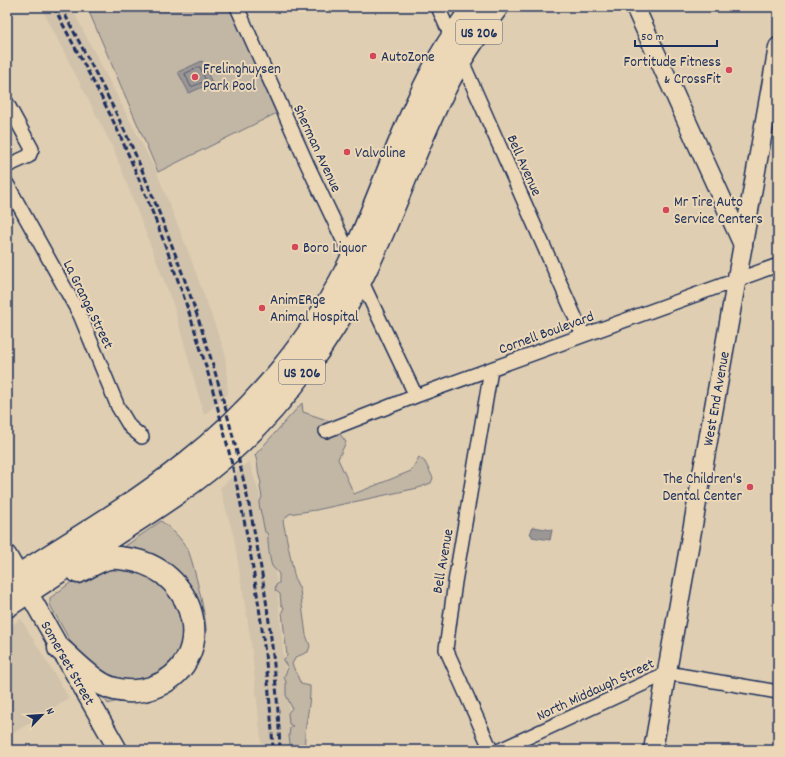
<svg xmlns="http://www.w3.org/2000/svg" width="785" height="757" font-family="Dekko,sans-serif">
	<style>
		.built { fill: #d1c2ab }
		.green { fill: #c2b6a4; stroke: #6e7281 }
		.water { fill: #9c9795; stroke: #686d7f }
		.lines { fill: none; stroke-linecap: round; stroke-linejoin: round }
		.shore { stroke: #4f5974; stroke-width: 1 }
		.street-casing { stroke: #1b2f5e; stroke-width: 16 }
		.secondary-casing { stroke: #1b2f5e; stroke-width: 21 }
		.highway-casing { stroke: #1b2f5e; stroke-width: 25 }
		.street { stroke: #ecd8b6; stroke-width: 13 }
		.secondary { stroke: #ecd8b6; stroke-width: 18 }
		.highway { stroke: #ecd8b6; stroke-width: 22 }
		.rail { stroke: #1b2f5e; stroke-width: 3; stroke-dasharray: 6 3; stroke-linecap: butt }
		.poi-dot { fill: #d1495b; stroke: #ecd8b6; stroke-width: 1.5 }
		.labels { text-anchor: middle; stroke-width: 4; stroke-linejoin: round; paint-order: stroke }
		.shield { fill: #ecd8b6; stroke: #5a6278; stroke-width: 1 }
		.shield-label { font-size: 14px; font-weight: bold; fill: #1b2f5e }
		.poi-label { font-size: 15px; fill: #1b2f5e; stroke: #ecd8b6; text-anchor: start }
		.street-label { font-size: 15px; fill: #1b2f5e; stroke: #ecd8b6 }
	</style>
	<rect width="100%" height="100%" fill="#dfceb1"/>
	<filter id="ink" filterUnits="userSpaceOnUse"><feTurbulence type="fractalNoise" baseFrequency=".025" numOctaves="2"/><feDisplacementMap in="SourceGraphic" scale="8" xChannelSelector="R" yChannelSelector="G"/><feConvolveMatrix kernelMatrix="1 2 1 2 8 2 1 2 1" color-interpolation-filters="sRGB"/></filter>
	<g filter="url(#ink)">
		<path class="built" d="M41 7H71L157 173 188 251 225 353 228 394 204 415 174 307 114 150Z
			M249 461 268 522 277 587 293 750H262L251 642 234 538 220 488Z
			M21 619 69 698 7 737V628Z"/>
		<path class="green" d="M87 7H234L281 111 158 172Z
			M302 403 303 412 330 421 346 442 338 459 354 494 411 471 419 457 425 462 433 478 431 483 418 488 316 510 289 514 283 521 295 579 300 590 306 635 310 646 308 652 296 657 292 664 301 684 310 686C311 707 303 728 305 750H291L289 736 290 728 293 726 289 724 288 713 292 708 286 695V682L284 677 288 668 283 660 287 656 282 612 284 607 281 605 280 594 275 590 276 585 279 583V574C277 571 274 569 272 566 270 562 267 539 268 534L265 532 259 504 262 497 260 487 261 482C257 474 259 465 255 455Z
			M161 521C172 529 181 538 188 550 193 561 208 623 206 634 204 648 188 679 177 687 165 696 150 703 135 702 124 701 118 700 108 704L101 692 163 689 198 618 124 552V547Z
			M117 564 161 581 184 612V651L153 681 109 683 77 653 50 605V598L82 574Z"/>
		<path class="water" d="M202 61 212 83 189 93 178 72Z
			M533 527 552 530 550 540 532 537V535L530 534Z"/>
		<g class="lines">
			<path class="shore" d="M200 67 206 81 191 87 185 74Z"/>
			<defs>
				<path id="street" d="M237 7 308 166 352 259
					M438 7 583 335
					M7 103 32 149 29 156 7 166
					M7 184 80 315 118 407 130 427 142 437
					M361 280 416 396
					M491 370 455 582 446 649 491 750
					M326 431 416 396 778 265
					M500 750 667 673 778 692"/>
				<g id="secondary">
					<path d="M635 7 743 245"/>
					<path id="s1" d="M7 555 118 750"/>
					<path id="s2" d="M653 750 778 47"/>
				</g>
				<path id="highway" d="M7 583C67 544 130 508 185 464 254 410 315 337 352 258 382 193 403 124 438 61 448 42 461 25 473 7
					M7 606C45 581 83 556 120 531 159 506 199 480 233 449 283 405 330 340 360 281 393 217 414 148 447 84 461 57 479 31 497 7
					M59 648C73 660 87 676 104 685 118 692 136 693 151 688 220 664 198 573 133 560 125 559 117 557 109 558 99 560 87 568 78 572"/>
			</defs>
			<use href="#street" class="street-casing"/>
			<use href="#secondary" class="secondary-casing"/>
			<use href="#highway" class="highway-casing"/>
			<use href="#street" class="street"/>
			<use href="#secondary" class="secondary"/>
			<use href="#highway" class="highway"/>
			<path class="rail" d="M54 7C76 51 102 95 122 140 208 333 262 539 273 750
				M61 7C83 50 107 93 127 136 140 164 151 192 162 220 229 388 273 569 280 750"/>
		</g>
	</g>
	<g class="poi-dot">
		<circle cx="373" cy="56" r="4"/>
		<circle cx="729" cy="70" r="4"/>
		<circle cx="195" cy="77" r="4"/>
		<circle cx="347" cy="152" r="4"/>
		<circle cx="666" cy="210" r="4"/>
		<circle cx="295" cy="247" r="4"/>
		<circle cx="262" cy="308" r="4"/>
		<circle cx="750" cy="487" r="4"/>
	</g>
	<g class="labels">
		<g class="shield">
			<rect x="456" y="20" width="46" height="24" rx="3"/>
			<rect x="279" y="360" width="46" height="24" rx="3"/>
		</g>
		<g class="shield-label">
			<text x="479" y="37">US 206</text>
			<text x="302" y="377">US 206</text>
		</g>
		<g class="poi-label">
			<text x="381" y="61">AutoZone</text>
			<text x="721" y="66" text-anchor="end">Fortitude Fitness<tspan x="721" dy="17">&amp; CrossFit</tspan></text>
			<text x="203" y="73">Frelinghuysen<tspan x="203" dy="17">Park Pool</tspan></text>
			<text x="355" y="157">Valvoline</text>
			<text x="674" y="206">Mr Tire Auto<tspan x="674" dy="17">Service Centers</tspan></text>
			<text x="303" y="252">Boro Liquor</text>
			<text x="270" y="304">AnimERge<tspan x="270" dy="17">Animal Hospital</tspan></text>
			<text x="742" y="483" text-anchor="end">The Children's<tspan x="742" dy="17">Dental Center</tspan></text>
		</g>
		<g class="street-label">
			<text transform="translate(318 148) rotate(65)" y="5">Sherman Avenue</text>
			<text transform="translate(525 165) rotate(66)" y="5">Bell Avenue</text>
			<text transform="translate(89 304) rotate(64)" y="5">La Grange Street</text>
			<text transform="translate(546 332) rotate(-20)" y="5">Cornell Boulevard</text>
			<text dy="5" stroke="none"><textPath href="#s2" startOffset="357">West End Avenue</textPath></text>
			<text transform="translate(442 561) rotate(-80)" y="5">Bell Avenue</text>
			<text dy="5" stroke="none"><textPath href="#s1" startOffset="124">Somerset Street</textPath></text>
			<text transform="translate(595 689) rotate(-25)" y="5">North Middaugh Street</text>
		</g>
	</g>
	<rect width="785" height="757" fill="none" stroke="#ecd8b6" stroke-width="24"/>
	<rect x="12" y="12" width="761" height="733" fill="none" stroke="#1b2f5e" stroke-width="1.5" filter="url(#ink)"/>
	<g transform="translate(42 715) rotate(65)" stroke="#ecd8b6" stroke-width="3" paint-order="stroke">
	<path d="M0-3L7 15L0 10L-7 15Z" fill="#1b2f5e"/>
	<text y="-6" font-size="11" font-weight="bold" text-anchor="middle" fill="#1b2f5e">N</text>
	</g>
	<path d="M635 40v6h82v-6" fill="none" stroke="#1b2f5e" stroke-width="2"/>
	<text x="641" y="40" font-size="12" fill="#1b2f5e" stroke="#ecd8b6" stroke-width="3" paint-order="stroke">50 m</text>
</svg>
